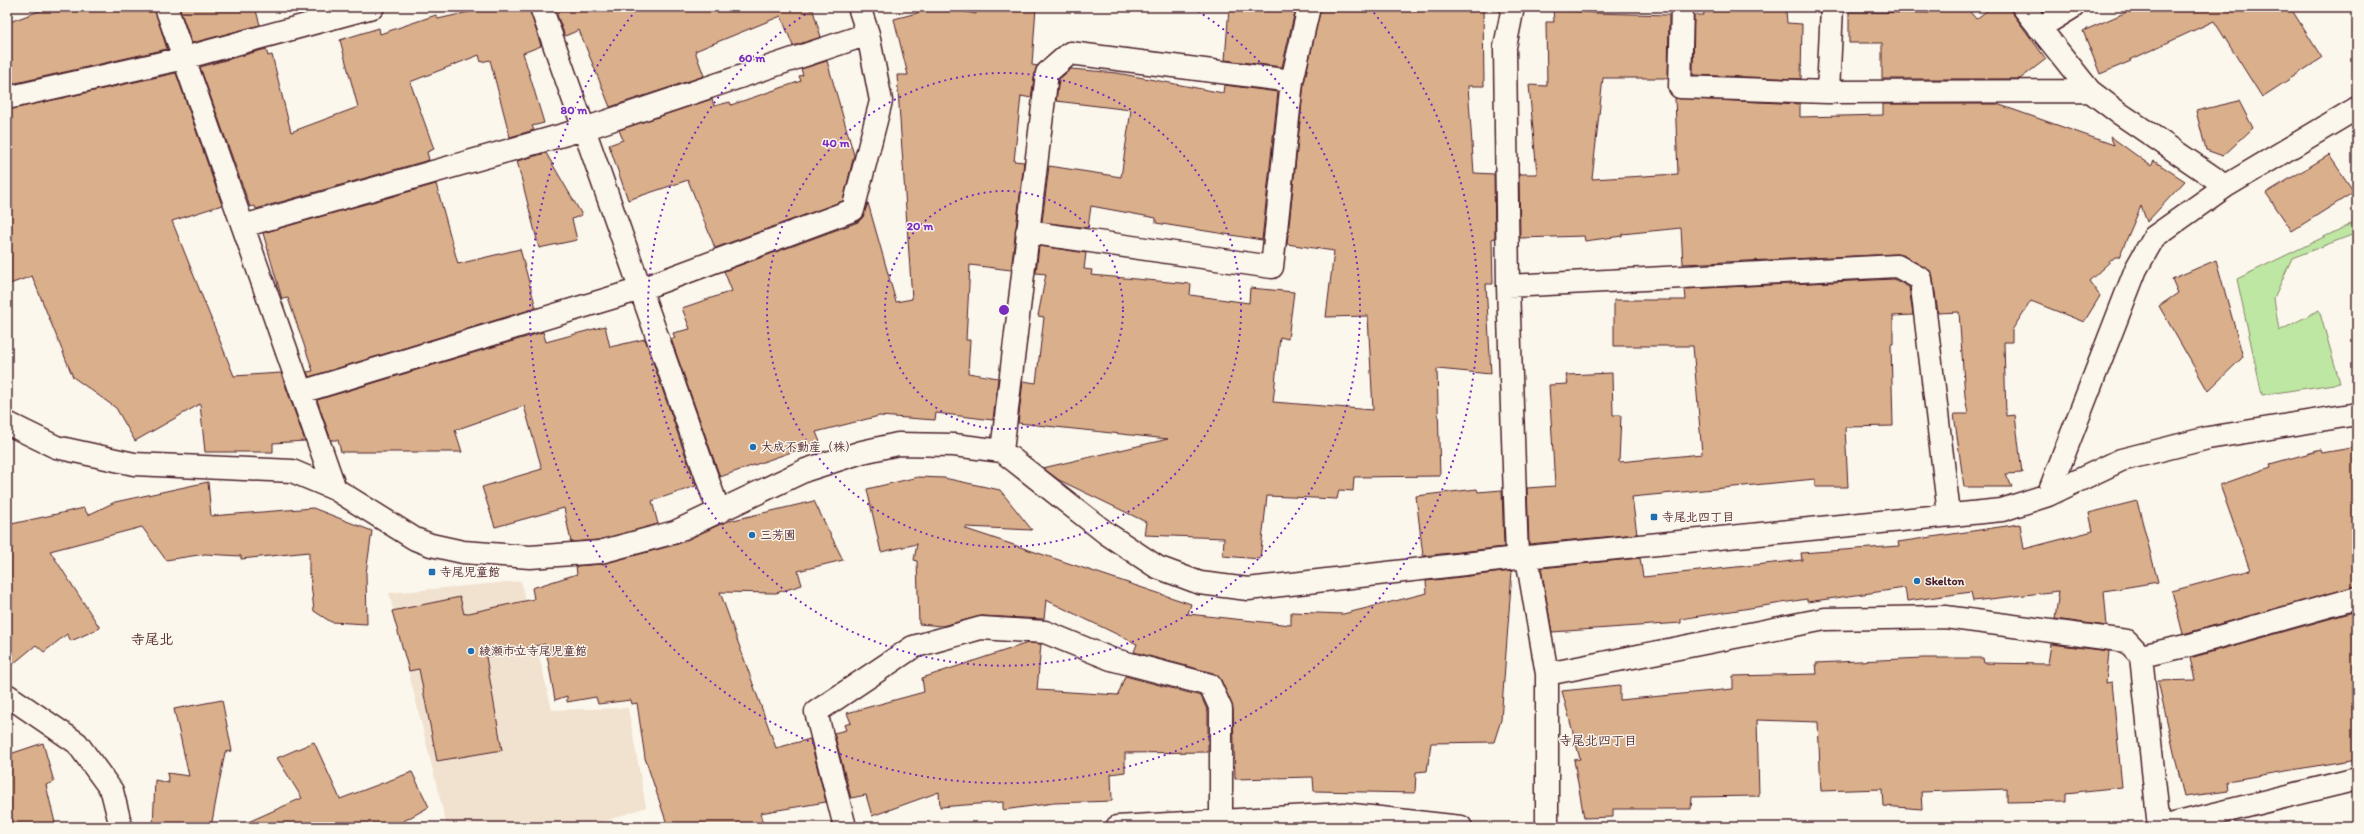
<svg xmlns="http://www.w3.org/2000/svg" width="2364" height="834" font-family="Itim,'Klee One',sans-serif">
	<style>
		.built { fill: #f1e1cf }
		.green { fill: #bee7a3; stroke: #848367 }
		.building { fill: #daaf8b; stroke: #4a1f2b }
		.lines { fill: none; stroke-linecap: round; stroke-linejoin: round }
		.minor-casing { stroke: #4a1f2b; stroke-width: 25 }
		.minor { stroke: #fbf7ec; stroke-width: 22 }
		.ring { fill: none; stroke: #7b2cbf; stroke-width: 2; stroke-dasharray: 2 4 }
		.poi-dot { fill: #1f6fb2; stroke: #fbf7ec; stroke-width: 1.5 }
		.labels { text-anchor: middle; stroke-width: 3; stroke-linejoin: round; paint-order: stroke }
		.poi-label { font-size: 12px; font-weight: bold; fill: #4a1f2b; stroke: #fbf7ec; text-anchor: start }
		.neighbourhood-label { font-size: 13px; font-weight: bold; fill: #4a1f2b; stroke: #fbf7ec }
		.quarter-label { font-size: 14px; font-weight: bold; fill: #4a1f2b; stroke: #fbf7ec }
		.centre { fill: #7b2cbf; stroke: #fbf7ec; stroke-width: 2 }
		.ring-label { font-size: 12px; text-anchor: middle; font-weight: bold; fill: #7b2cbf; stroke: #fbf7ec; stroke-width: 3; stroke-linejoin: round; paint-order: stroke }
	</style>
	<rect width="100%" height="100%" fill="#fbf7ec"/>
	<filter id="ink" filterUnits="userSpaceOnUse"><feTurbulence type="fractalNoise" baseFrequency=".025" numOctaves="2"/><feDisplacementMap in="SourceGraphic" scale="8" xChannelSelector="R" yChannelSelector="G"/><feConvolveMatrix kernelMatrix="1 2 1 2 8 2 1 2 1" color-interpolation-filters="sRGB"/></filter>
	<g filter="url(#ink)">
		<path class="built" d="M521 581 552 710 628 708 646 807 600 823V827H447L389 593Z"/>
		<path class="green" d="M2357 221V233L2292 258 2274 298 2279 331 2319 310 2340 383 2262 395 2237 279Z"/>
		<path class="building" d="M50 7H154L167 49 7 85V23Z
			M179 7H255L260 25 192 43Z
			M491 7H529L541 46 523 53 544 123 532 126 534 130 510 137 490 60 481 62 479 55 410 82 434 149 427 152 429 160 256 209 255 206 250 207 200 67 266 49 268 56 272 55 291 132 358 107 340 40 379 28 380 34 436 15 438 19Z
			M554 7H812L821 37 793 46 781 16 695 51 704 76 610 107 579 30 565 36Z
			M940 7 976 14V7H1036L1032 65 1038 66 1035 72 1031 98 1021 96 1014 161 1024 162 1011 270 970 265 966 340H970L968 373 998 378 993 420 936 413 935 420 879 416 816 432 820 442 720 477 671 339 675 338 673 333 690 329 682 308 732 291 724 271 858 222 862 218 868 203 896 302 912 299 897 75H908L894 19Z
			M1229 7H1296L1282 67 1225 60Z
			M1321 7H1483L1484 86H1468L1474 173 1494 174 1495 238 1492 239 1493 284H1486L1491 374 1437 369 1440 476 1354 477 1353 491 1339 490 1337 499 1267 496 1260 559 1223 556 1224 538 1144 535 1146 522 1059 480 1043 468 1168 439 1018 423 1023 381 1036 383 1044 317 1038 316 1046 274 1036 273 1039 246 1086 253 1084 269 1092 270 1091 275 1191 284 1190 295 1249 303 1250 288 1294 292 1288 339 1280 337 1273 402 1373 410 1368 316 1326 317 1334 251 1287 244 1304 83Z
			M1703 7 1786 10 1787 23 1802 24 1801 79 1693 75 1694 15H1704Z
			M1925 7H1966L1976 19 1992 7H2008L2046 59 2020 79H1882V43H1849V12L1929 13Z
			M2138 7H2290L2322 58 2262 97 2214 21 2130 60 2131 61 2100 74 2083 31Z
			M1553 9 1595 13 1669 15 1668 78H1603L1592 179 1678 174 1675 98 1800 104V117L1883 115V104H1997L2114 145 2110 136 2151 166 2154 161 2185 181 2147 222 2141 206 2119 257H2115L2089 281 2100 296 2084 322 2031 301 2012 330V342H2004L2006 416 2015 415 2022 473 2006 474 2012 487H1964L1954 414H1968L1965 396 1959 312 1938 313 1932 272 1903 255 1896 254 1683 264 1681 228 1622 234V236L1585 241 1584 236 1520 238 1519 174H1537L1529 85 1547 86 1546 22H1554Z
			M827 61 854 155 843 201 715 248 688 180 628 200 609 145 623 140 619 130 712 99 714 106 730 102 731 105 801 81 799 76 803 75 801 69Z
			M1071 69 1117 73 1223 93 1224 85 1278 92 1262 240 1156 223V218L1091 206 1088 228 1042 222 1049 166 1121 177 1131 110 1056 101 1059 79Z
			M176 73 222 205 172 221 234 376 281 373 305 441 273 443V452H205L200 404 135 441 116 408 73 377 32 276 7 285V110Z
			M2239 101 2253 128 2223 156 2206 150 2196 111Z
			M546 153 582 215 572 219 577 240 539 248 517 161Z
			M2329 155 2354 192 2292 231 2266 193Z
			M436 184 458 264 520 249 536 308 309 377 307 372 313 371 288 298 282 299 263 233Z
			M2216 260 2243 357 2208 391 2159 306 2178 293 2172 279Z
			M1894 279 1909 287 1913 315 1893 316V344H1891L1893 426 1845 427 1848 487H1815V479L1632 497 1637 534 1529 544 1527 488 1555 486 1549 385 1568 384 1566 375 1612 373 1613 415H1621L1619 462 1702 454 1693 346H1614V300H1686L1685 289Z
			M605 326 610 347 645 339 696 486 652 501 658 524 598 540 571 542 564 508 495 527 482 487 542 469 524 406 455 430 462 452H341L338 440H331L317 400 543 332 546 342Z
			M2357 447V586L2183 634 2172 591 2250 570 2220 485 2271 467 2270 464 2321 450 2322 453Z
			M918 477 944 478 1000 490 1032 530 966 527V529L1191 604 1188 614 1291 625V612L1343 614 1427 593 1426 581 1512 571 1501 720 1494 742 1431 743 1427 771 1416 772 1415 793 1314 791 1313 777 1235 779 1233 709 1221 680 1213 673 1134 652 1137 644 1046 600 1044 619 982 616 942 626 919 624 917 561 914 560 917 544 881 552 867 489Z
			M208 482 211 516 313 508 372 531 366 573 367 624 331 622 314 611 310 574 309 575V552L241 559V556L205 554 166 560 142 527 50 551 100 628 71 641 67 634 44 652 36 645 7 669V525L84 508 88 515 115 502Z
			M1477 489 1478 492 1502 490 1504 547 1423 556 1416 496Z
			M814 501 843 560 798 571 802 585 776 593 720 592 776 748 810 739 826 802 760 813 764 827H668L645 758 637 703 632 704 631 700 598 704 596 697 567 702V696L555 700 545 644 486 657 502 750 437 761 419 669 409 671 392 611 460 597 464 614 534 599 532 588 577 574 576 566 603 564 678 544 725 522Z
			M2137 501 2158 582 2104 591 2107 626 2055 619 2059 591 1973 601 1971 592 1907 601 1905 588 1807 602V599L1681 619V623L1552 632 1541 568 1640 558 1643 577 1802 560 1801 553 1899 546 1898 542 2020 524 2024 549 2093 531 2089 513Z
			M2357 611V759L2227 781 2228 791 2184 797 2158 681 2195 680 2190 658Z
			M1028 643 1041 644 1037 690 1118 695 1125 676 1201 696 1208 712V752L1125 753V772L1111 774 1112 801 1054 803 1003 810V802L940 807 939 792 872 816 866 795 851 798 834 733 846 730 844 725 851 723 847 713 924 692 922 678Z
			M2051 644 2109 651 2106 683 2112 682 2122 787 2066 793V801L2007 802V789L1921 792 1922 809 1883 806 1882 789 1821 791 1818 722 1757 720 1759 796 1692 797 1691 809H1613V817L1584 818 1574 760 1580 759 1562 691 1620 685V700L1733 689V676L1817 674 1816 663 1923 658H1983L1984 663 2048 664Z
			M222 700 232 751 225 752 211 827H153L155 780 169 783 167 773 189 776 174 709Z
			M314 742 340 799 412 772 429 807 393 827H237L302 798 277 758Z
			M43 743 54 782 46 785 56 827H7V755Z"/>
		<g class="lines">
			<defs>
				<path id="minor" d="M166 7 335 489
					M541 7 719 512
					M1513 7 1505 47 1508 286 1517 558
					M1682 7 1680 87 1828 92 2090 91
					M2023 7 2090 91 2119 113 2226 186
					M2039 28 2073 7
					M1828 92 1832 7
					M7 98 184 58 373 7
					M243 226 584 129 868 34
					M1027 232 1272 267 1292 81 1309 7
					M1508 286 1897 266 1921 279 1949 514
					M301 392 641 289 853 210 881 101 868 34 859 7
					M7 423 56 447 134 464 292 471 335 489 415 539 431 545 463 552 530 557 600 552 675 532 806 470 862 452 898 444 954 445 1002 451 1106 533 1157 567 1200 583 1248 589 1517 558 2002 510 2048 495 2121 460 2208 438 2357 414
					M1002 451 1047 73 1070 53 1292 81
					M2048 495 2136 269 2154 237 2226 186 2357 108
					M1527 558 1547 674V827
					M2141 656 2190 645 2357 598
					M1547 674 1825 619 1945 617 2127 641 2141 656 2159 827
					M7 695 77 743 112 791 121 827
					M845 827 816 712 913 647 981 628 1045 632 1111 659 1210 685 1221 709V820
					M1117 827 1344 814 1461 827
					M2162 827 2357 779"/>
			</defs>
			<use href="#minor" class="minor-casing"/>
			<use href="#minor" class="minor"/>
		</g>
	</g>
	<g class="ring">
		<circle cx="1004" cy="310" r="119"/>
		<circle cx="1004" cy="310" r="237"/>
		<path d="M1193 8A356 356 0 1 1 815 8"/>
		<path d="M1370 8A474 474 0 1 1 638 8"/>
	</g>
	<g class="poi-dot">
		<circle cx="753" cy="447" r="4"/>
		<rect x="1650" y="513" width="8" height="8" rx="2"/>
		<circle cx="752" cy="535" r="4"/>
		<rect x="428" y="568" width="8" height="8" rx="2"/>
		<circle cx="1917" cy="581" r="4"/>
		<circle cx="471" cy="651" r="4"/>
	</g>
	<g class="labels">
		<g class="poi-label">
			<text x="761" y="451">大成不動産（株）</text>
			<text x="1662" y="521">寺尾北四丁目</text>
			<text x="760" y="539">三芳園</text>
			<text x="440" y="576">寺尾児童館</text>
			<text x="1925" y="585">Skelton</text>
			<text x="479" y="655">綾瀬市立寺尾児童館</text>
		</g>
		<g class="neighbourhood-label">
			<text x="1598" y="745">寺尾北四丁目</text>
		</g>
		<g class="quarter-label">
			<text x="152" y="644">寺尾北</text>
		</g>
	</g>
	<circle cx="1004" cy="310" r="6" class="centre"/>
	<g class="ring-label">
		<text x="752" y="62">60 m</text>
		<text x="574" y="114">80 m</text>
		<text x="836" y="147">40 m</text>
		<text x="920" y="230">20 m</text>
	</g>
	<rect width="2364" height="834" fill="none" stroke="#fbf7ec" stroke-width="24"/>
	<rect x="12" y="12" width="2340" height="810" fill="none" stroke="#4a1f2b" stroke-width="1.5" filter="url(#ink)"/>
</svg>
